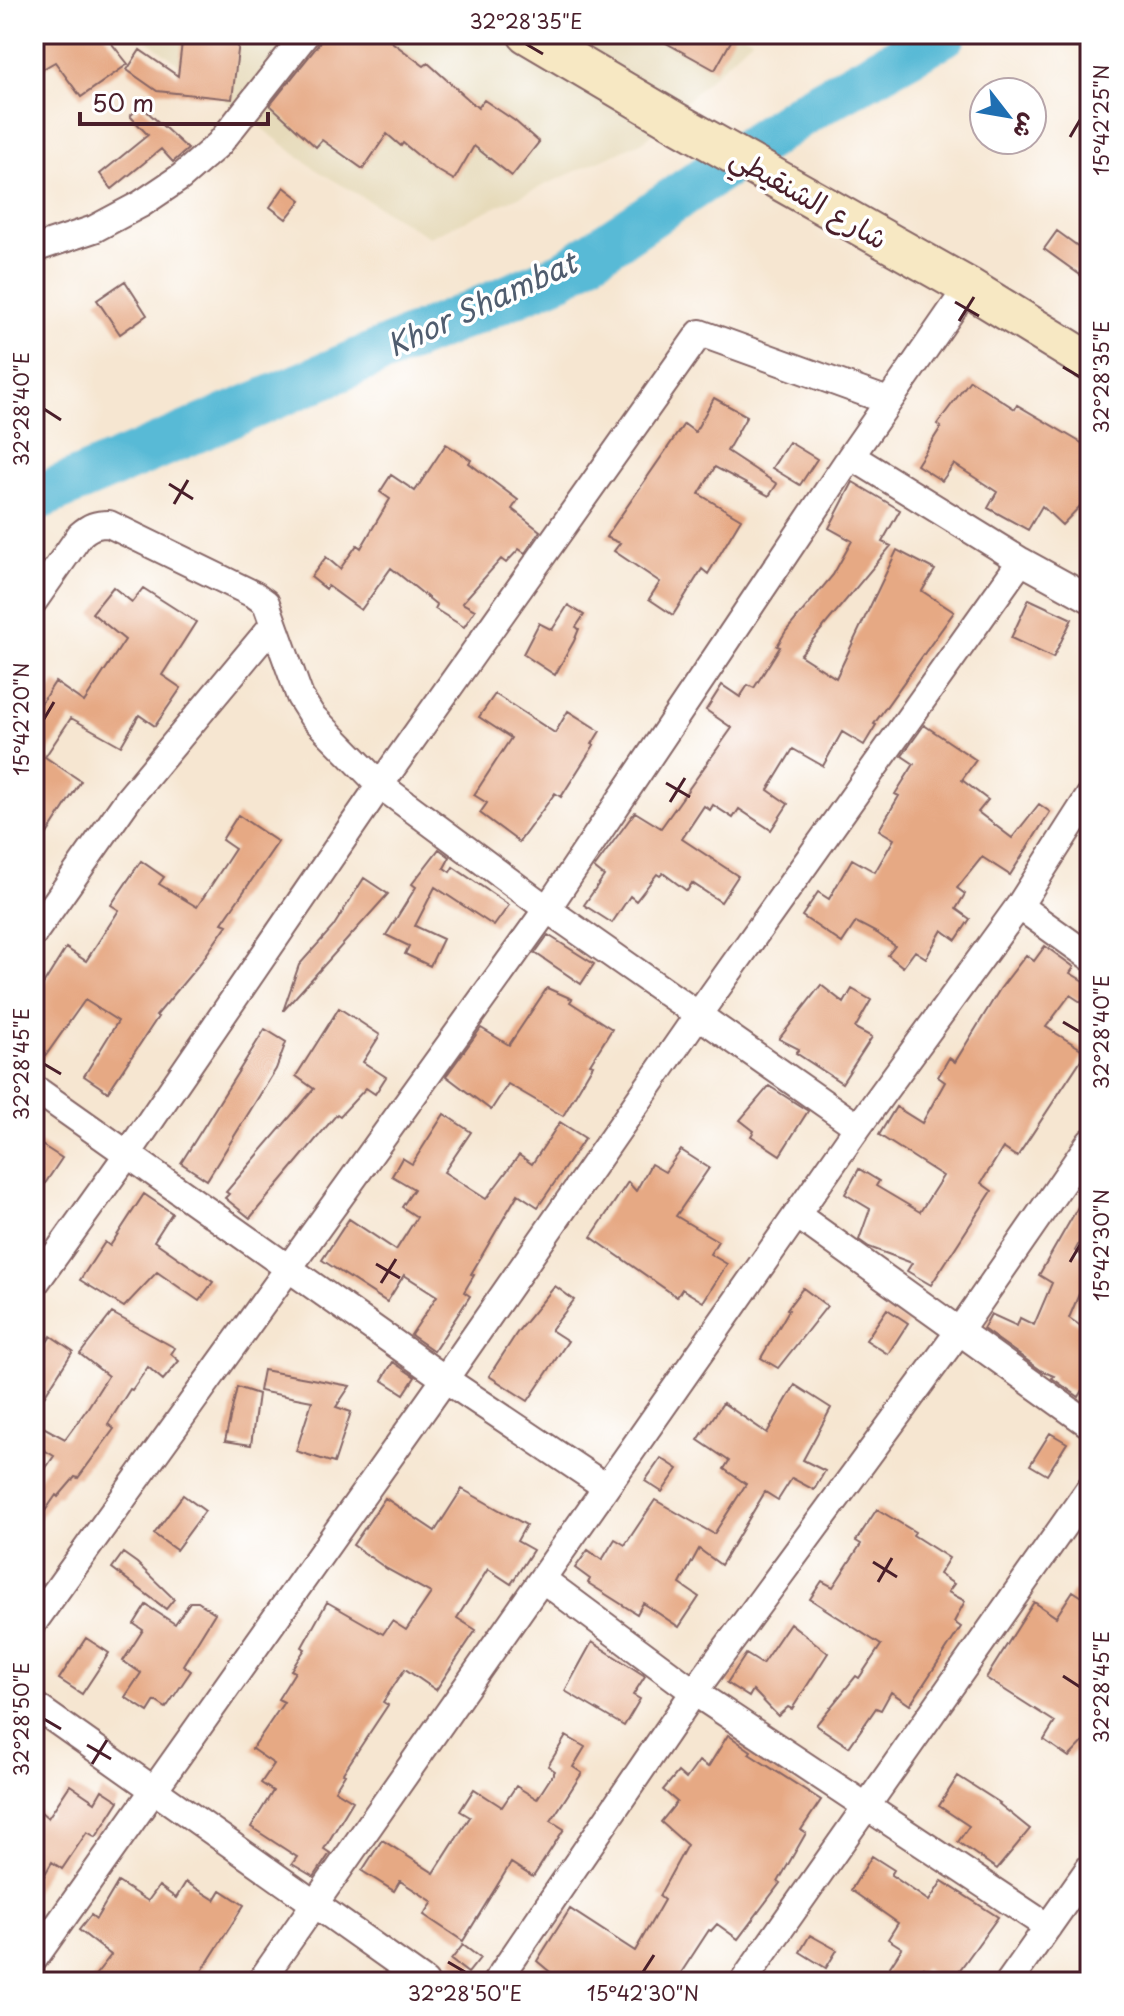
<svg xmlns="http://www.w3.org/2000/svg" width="1124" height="2016" font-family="'Playpen Sans','Playpen Sans Arabic',sans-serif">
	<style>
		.built { fill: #e6daba }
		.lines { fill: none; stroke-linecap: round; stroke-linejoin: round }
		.river { stroke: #58bad6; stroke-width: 46 }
		.building { fill: #e6a984 }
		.street-casing { stroke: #866565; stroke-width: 30 }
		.secondary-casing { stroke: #866565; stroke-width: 42 }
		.street { stroke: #fff; stroke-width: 26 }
		.secondary { stroke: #f7e8c3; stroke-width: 38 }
		.ticks { fill: none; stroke: #4a1f2b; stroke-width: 3 }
		.labels { text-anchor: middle; stroke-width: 7; stroke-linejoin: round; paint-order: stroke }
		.street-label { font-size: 28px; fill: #4a1f2b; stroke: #fff }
		.water-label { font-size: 30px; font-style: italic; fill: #505d6f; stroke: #fff }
		.neatline { fill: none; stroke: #4a1f2b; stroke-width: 3 }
		.ticks-label { font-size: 20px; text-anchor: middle; fill: #4a1f2b }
	</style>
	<rect width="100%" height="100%" fill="#fff"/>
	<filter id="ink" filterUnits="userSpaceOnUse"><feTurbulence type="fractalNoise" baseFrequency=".0125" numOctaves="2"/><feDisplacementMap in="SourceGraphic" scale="16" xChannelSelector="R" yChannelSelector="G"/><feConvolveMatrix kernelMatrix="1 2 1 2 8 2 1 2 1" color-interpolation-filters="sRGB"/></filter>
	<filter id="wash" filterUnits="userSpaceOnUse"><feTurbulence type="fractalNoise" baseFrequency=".006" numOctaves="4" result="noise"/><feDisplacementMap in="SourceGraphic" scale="32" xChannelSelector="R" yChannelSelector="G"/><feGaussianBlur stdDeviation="1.8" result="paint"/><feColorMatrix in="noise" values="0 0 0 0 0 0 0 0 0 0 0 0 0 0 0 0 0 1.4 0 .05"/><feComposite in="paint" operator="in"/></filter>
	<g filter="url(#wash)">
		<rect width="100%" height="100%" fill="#f6e6d1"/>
		<path class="built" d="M139 34H743L752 39 645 140 429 237 315 169Z"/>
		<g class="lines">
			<path class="river" d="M34 499 563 274 809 109 944 34"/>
		</g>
		<g id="blocks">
			<path class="building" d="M34 34H104L128 64 81 97 55 62 34 74Z
				M183 34H240L232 99 157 91 127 70 140 50 178 76Z
				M322 34H381L424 66 428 63 478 108 484 100 515 121 539 142 512 176 474 146 454 180 432 167 403 143 401 146 387 134 363 169 322 140 316 147 270 105 319 44Z
				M650 34H735L715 70Z
				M141 106 188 149 173 162 161 149 112 189 100 174 148 135 130 116Z
				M284 187 301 200 286 219 270 207Z
				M1057 231 1090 255V282L1044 249Z
				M125 281 147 315 120 334 97 300Z
				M970 380 1015 409 1017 405 1090 448V492L1084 502 1062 525 1042 506 1028 530 988 508 997 492 954 464 942 481 917 465 941 427 937 424Z
				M714 398 747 416 727 451 777 484 769 496 715 467 699 494 741 519 708 574 702 569 673 615 649 599 660 582 614 551 620 543 606 537 684 424 695 432Z
				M789 442 817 459 800 485 772 468Z
				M446 444 471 460 469 463 518 500 512 509 540 531 525 553 519 549 506 563 501 559 462 603 475 610 464 627 435 609 437 605 391 568 361 610 328 586 326 589 311 577 326 557 340 569 357 545 361 548 390 499 380 492 391 475 415 491Z
				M853 482 900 510 882 542 891 546 800 655 836 678 897 550 935 570 922 591 954 612 874 724 876 725 864 745 842 732 823 766 793 749 768 790 788 804 771 830 739 809 733 818 713 805 710 810 704 806 682 839 738 876 721 902 692 883 687 891 663 873 660 876 657 874 636 901 630 896 612 923 584 905 604 876 594 868 635 812 661 828 732 728 706 710 722 685 740 697 748 685 754 688 780 647 777 646 786 631 833 575 852 541 829 528Z
				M113 587 132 602 143 588 196 622 162 675 181 688 155 726 139 715 121 746 71 718 45 757 81 781 34 854V714L55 682 84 702 125 640 92 613Z
				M1029 599 1072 619 1053 658 1011 638Z
				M568 605 584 615 576 627 579 629 574 641 555 675 523 654 539 623 552 630Z
				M495 694 555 733 568 711 600 731 592 744 594 745 561 797 555 793 519 842 480 813 487 803 474 795 511 738 479 717Z
				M924 725 976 760 962 780 988 800 978 812 1012 838 1039 804 1050 812 1010 875 982 857 957 888 965 894 956 909 970 919 956 940 942 930 926 958 915 951 903 967 888 955 895 946 877 933 856 922 842 943 802 916 818 892 829 899 852 859 875 872 894 839 879 830 899 796 895 794 914 764 902 756Z
				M238 815 278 842 222 923 227 925 201 962 156 1016 158 1017 108 1092 84 1076 118 1021 85 1000 34 1072V999L66 948 86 961 119 910 111 905 141 861 164 877 159 884 197 907 235 849 222 840Z
				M439 849 450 857 444 868 450 872 453 867 509 905 494 926 435 887 415 926 443 939 430 966 405 954 409 946 386 935 416 887 412 884Z
				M364 878 388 894 283 1011 299 965 333 927Z
				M548 935 594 964 581 984 535 953Z
				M1045 946 1074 967 1070 973 1090 985V1008L1070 995 1046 1027 1086 1052 1017 1157 1003 1148 981 1183 992 1191 931 1285 907 1271 912 1263 869 1247 859 1240 870 1209 845 1194 859 1169 879 1181 876 1186 920 1212 943 1176 879 1135 896 1107 922 1123 945 1082 938 1077 949 1058 955 1062 1000 989 1026 955 1034 961Z
				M821 985 844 1003 852 989 871 1000 855 1028 872 1037 842 1083 796 1053 799 1049 779 1039Z
				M547 988 572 999 570 1002 612 1029 590 1064 593 1065 563 1116 508 1084 491 1110 446 1076 481 1028 509 1045Z
				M339 1008 380 1035 363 1062 386 1077 375 1094 366 1088 340 1116 337 1114 250 1218 225 1198 229 1194 226 1192 314 1089 296 1076Z
				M265 1029 286 1042 276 1069 207 1180 181 1163Z
				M769 1086 808 1111 780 1155 751 1136 754 1131 740 1120Z
				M444 1114 471 1132 444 1172 486 1199 519 1155 532 1164 560 1122 585 1138 538 1207 518 1194 471 1274 474 1275 464 1292 470 1296 434 1351 411 1335 437 1296 404 1275 387 1302 322 1260 349 1219 396 1250 417 1217 402 1207 414 1189 392 1176 402 1158 412 1164Z
				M34 1140 62 1158 34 1200Z
				M681 1150 709 1168 676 1216 718 1241 710 1254 727 1264 703 1302 682 1289 677 1297 591 1237 628 1182 636 1191 651 1164 665 1172Z
				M1089 1188 1090 1223 1075 1251 1090 1260V1268L1069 1318 1090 1332V1378L1079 1397 1052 1378 1054 1376 1042 1371 983 1329 991 1314 1017 1326 1020 1318 1034 1325 1052 1283 1039 1275Z
				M144 1194 172 1213 154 1241 213 1282 199 1301 157 1272 124 1307 80 1280 105 1242 110 1246Z
				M555 1286 574 1300 551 1330 568 1341 528 1401 489 1376 518 1331Z
				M803 1288 827 1306 778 1368 761 1358 789 1310 787 1309Z
				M887 1309 908 1323 888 1354 866 1340Z
				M112 1313 175 1348 171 1354 179 1361 163 1380 148 1367 132 1390 130 1389 108 1424 114 1429 78 1478 75 1477 58 1497 56 1495 34 1527V1485L54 1456 34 1444V1422L65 1439 87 1409 108 1376 80 1354Z
				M51 1336 73 1351 34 1412V1362Z
				M393 1362 415 1377 404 1394 382 1380Z
				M263 1370 350 1386 336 1407 351 1412 334 1463 296 1451 312 1401 259 1391Z
				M795 1385 831 1408 803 1460 825 1471 814 1490 792 1478 778 1500 765 1492 721 1565 699 1549 680 1584 699 1597 679 1627 643 1603 637 1614 588 1583 590 1579 575 1568 588 1550 602 1560 615 1539 625 1545 655 1500 714 1534 746 1484 724 1469 729 1461 698 1440 723 1403 767 1433Z
				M237 1387 258 1394 251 1445 225 1441Z
				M1050 1433 1067 1443 1047 1475 1030 1465Z
				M661 1458 678 1469 662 1492 645 1481Z
				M462 1489 526 1525 517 1541 533 1550 511 1584 488 1569 457 1618 476 1630 436 1690 405 1669 383 1702 388 1705 343 1773 345 1774 335 1790 353 1801 324 1849 330 1853 314 1877 292 1864 297 1857 251 1827 273 1791 261 1783 274 1764 252 1749 284 1702 278 1699 295 1672 291 1670 305 1649 302 1647 327 1602 383 1634 392 1621 406 1630 431 1593 387 1569 353 1545 385 1498 435 1531Z
				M183 1495 205 1511 176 1550 154 1534Z
				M877 1509 915 1532 913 1535 949 1558 939 1574 954 1584 948 1592 965 1601 954 1622 961 1627 910 1705 891 1692 881 1710 876 1708 849 1747 816 1725 856 1676 859 1678 881 1645 810 1599 822 1581 833 1587 861 1544 856 1541Z
				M123 1553 137 1563 174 1599 166 1609 112 1568Z
				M1073 1591 1090 1602V1735L1069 1757 1044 1740 1055 1722 986 1678 1034 1602 1056 1617Z
				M190 1602H198L215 1613 183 1665 191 1671 166 1708 155 1701 148 1712 125 1697 141 1673 123 1661 143 1630 134 1624 146 1605 175 1624Z
				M790 1623 828 1653 792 1709 788 1707 778 1716 753 1690 749 1697 727 1683 746 1654 762 1664Z
				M86 1638 109 1653 82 1694 59 1679Z
				M592 1642 645 1676 633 1695 640 1699 624 1726 565 1691Z
				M728 1735 751 1751 749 1754 821 1800 801 1830 806 1833 778 1882 780 1883 738 1939 717 1924 711 1931 709 1930 675 1982H562L537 1961 570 1909 635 1951 664 1900 659 1896 687 1845 661 1822 677 1802 663 1790 678 1772 686 1779 699 1761 708 1767Z
				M566 1736 585 1747 573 1767 582 1773 551 1821 564 1829 533 1877 511 1863 463 1941 424 1915 433 1902 400 1881 394 1891 362 1871 382 1840 434 1873 470 1817 460 1811 474 1789 502 1807 516 1786 537 1799 555 1771 548 1766Z
				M958 1776 1000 1803 999 1804 1030 1829 997 1869 958 1842 969 1826 939 1806Z
				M70 1785 95 1802 102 1790 119 1801 96 1837 87 1832 62 1869 52 1862 34 1893V1806L48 1818Z
				M872 1856 894 1870 891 1875 929 1901 942 1881 998 1917 951 1982H942L924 1968 915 1982H880L902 1948 888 1939 898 1923 851 1890Z
				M118 1882 148 1901 159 1886 176 1898 186 1882 215 1900 221 1890 244 1905 195 1982H90L111 1955 79 1930 91 1915 96 1919Z
				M810 1935 837 1950 826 1968 800 1952Z
				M463 1945 480 1958 468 1973 451 1960Z"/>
		</g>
	</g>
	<g filter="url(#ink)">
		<use href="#blocks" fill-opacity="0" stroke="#866565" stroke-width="2"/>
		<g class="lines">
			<defs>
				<path id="street" d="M34 249 94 229 141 204 181 177 219 144 306 34
					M1021 561 1090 599
					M34 601 80 535C90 526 96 524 109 524L255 595 266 603 300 697 312 716 380 785 547 909 858 1127
					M1019 906 1090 957
					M34 933 129 798 273 625
					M34 1088 445 1379 606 1487
					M797 1215 1090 1425
					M34 1285 127 1155 380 785 700 333 888 401
					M542 1579 694 1692 1048 1927
					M34 1622 547 909 851 456 968 287
					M34 1705 425 1982
					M34 1959 445 1379 698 1015 1021 561 851 456
					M260 1982 858 1127 1019 906 1090 795
					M496 1982 694 1692 960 1330 1090 1142
					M743 1982 1090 1488
					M1009 1982 1090 1867"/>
				<path id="secondary" d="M527 34 676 122 968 287 1090 362"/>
			</defs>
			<use href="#street" class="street-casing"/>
			<use href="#secondary" class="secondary-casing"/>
			<use href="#street" class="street"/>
			<use href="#secondary" class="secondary"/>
		</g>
	</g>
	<path class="ticks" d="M526 44 543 54M1070 137 1080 120M955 302 979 316M959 321 974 297M1063 367 1080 377M44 409 61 420M169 484 193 499M174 504 188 480M44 719 54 702M666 783 690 797M670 802 685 778M1063 1022 1080 1032M44 1064 61 1074M1070 1262 1080 1245M376 1264 400 1278M381 1283 396 1259M873 1562 897 1577M878 1582 892 1558M1063 1676 1080 1687M44 1719 61 1729M87 1745 111 1759M92 1764 107 1740M448 1962 465 1972M643 1972 654 1955"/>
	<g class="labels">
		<g class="street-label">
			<text transform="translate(809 198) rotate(30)" y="10">شارع الشنقيطي</text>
		</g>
		<g class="water-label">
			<text transform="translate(482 305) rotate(-25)" y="10">Khor Shambat</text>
		</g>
	</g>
	<rect width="1124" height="2016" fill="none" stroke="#fff" stroke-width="88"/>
	<g transform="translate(1008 116) rotate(121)"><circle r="38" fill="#ffffff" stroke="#b7a5aa" stroke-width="2"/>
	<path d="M0-6L14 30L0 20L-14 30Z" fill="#1f6fb2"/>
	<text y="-12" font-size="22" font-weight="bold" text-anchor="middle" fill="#4a1f2b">ش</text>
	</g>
	<path d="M80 112v12h188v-12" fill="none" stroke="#4a1f2b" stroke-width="4"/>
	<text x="92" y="112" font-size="24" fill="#4a1f2b" stroke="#ffffff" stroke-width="6" paint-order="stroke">50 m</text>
	<rect x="44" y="44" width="1036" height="1928" class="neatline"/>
	<g class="ticks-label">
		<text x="526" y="29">32°28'35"E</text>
		<text transform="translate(1102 120) rotate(-90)" y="7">15°42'25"N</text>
		<text transform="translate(1102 377) rotate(-90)" y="7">32°28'35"E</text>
		<text transform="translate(22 409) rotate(-90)" y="7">32°28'40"E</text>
		<text transform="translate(22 719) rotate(-90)" y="7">15°42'20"N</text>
		<text transform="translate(1102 1032) rotate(-90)" y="7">32°28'40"E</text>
		<text transform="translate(22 1064) rotate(-90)" y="7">32°28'45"E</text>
		<text transform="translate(1102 1245) rotate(-90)" y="7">15°42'30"N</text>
		<text transform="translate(1102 1687) rotate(-90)" y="7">32°28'45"E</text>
		<text transform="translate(22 1719) rotate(-90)" y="7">32°28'50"E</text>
		<text x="465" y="2001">32°28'50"E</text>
		<text x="643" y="2001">15°42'30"N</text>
	</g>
</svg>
